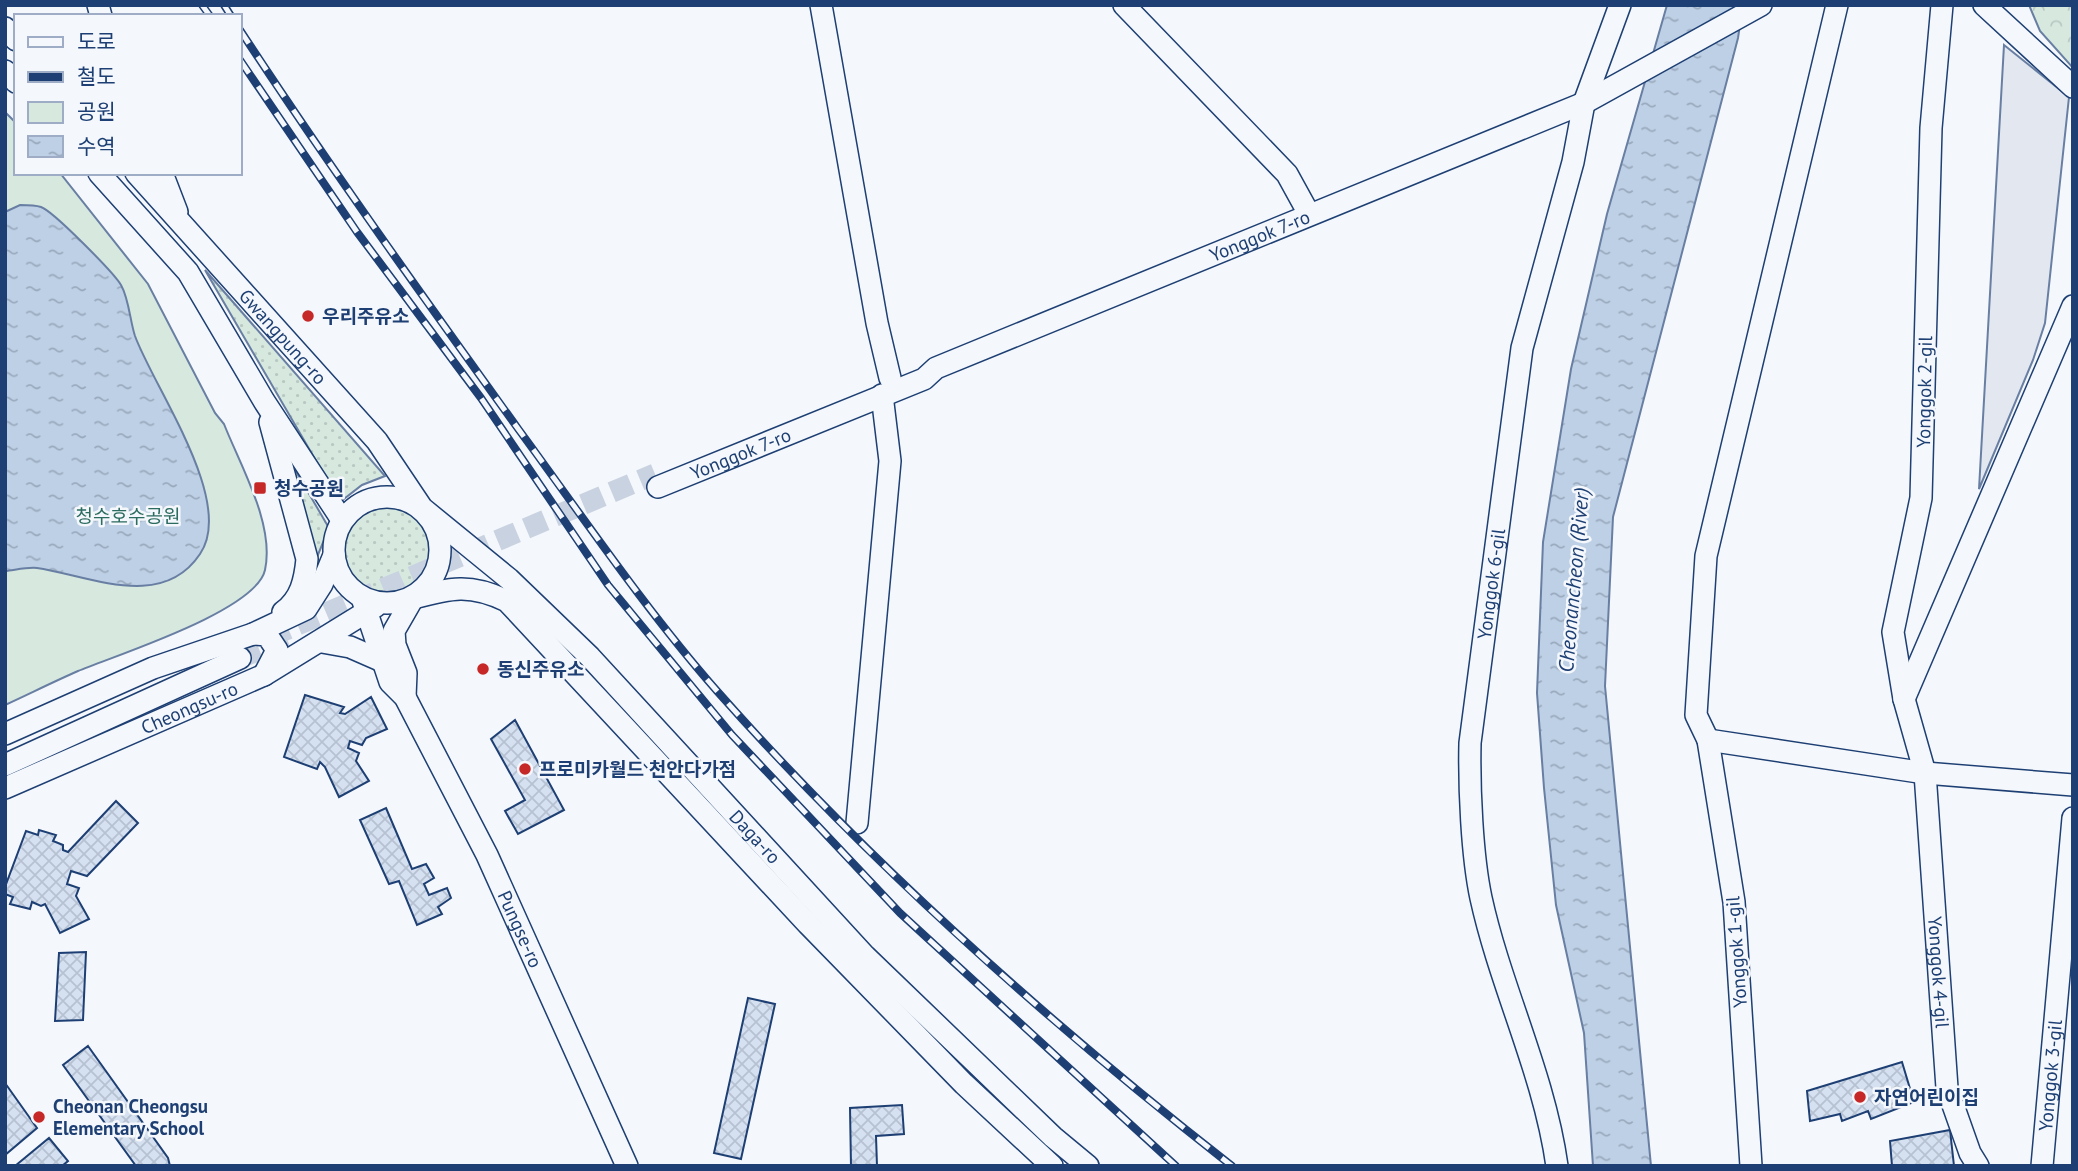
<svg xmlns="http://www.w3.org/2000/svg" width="2078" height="1171" font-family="'PT Sans','Noto Sans KR',sans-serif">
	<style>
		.grass { fill: url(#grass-dots); stroke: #687fa3; stroke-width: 2 }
		.forest { fill: url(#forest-crowns); stroke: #687fa3; stroke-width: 2 }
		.park { fill: #d7e8df; stroke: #687fa3; stroke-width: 2 }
		.parking { fill: #e3e8f0; stroke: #687fa3; stroke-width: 2 }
		.water { fill: url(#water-ripples); stroke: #687fa3; stroke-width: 2 }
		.building { fill: url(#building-cross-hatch); stroke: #1d3f73; stroke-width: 2 }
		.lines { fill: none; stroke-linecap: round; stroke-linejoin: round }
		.minor-tunnel { stroke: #c9d2e0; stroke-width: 21; stroke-dasharray: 21 10; stroke-linecap: butt }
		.minor-casing { stroke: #1d3f73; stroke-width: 24 }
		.minor { stroke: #f4f7fb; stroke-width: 21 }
		.rail-casing { stroke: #1d3f73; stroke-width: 8 }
		.rail { stroke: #f4f7fb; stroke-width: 5; stroke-dasharray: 16; stroke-linecap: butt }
		.poi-dot { fill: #c62828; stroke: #f4f7fb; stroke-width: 2.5 }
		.labels { text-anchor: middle; stroke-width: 5; stroke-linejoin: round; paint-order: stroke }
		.street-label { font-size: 19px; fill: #1d3f73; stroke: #f4f7fb }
		.poi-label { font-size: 19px; font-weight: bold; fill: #1d3f73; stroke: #f4f7fb; text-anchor: start }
		.park-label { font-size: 19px; fill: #2c6c60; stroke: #f4f7fb }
		.water-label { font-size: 21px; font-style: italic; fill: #1d3f73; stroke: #f4f7fb }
	</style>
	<defs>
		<pattern id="grass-dots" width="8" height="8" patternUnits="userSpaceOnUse" patternTransform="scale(1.75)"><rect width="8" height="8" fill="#d7e8df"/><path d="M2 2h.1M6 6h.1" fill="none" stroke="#b8c8c3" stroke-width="1.8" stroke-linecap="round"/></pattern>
		<pattern id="forest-crowns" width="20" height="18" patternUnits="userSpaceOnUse" patternTransform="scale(1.75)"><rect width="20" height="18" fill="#d7e8df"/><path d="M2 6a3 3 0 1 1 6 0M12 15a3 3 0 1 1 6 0" fill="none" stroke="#b8c8c3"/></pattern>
		<pattern id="water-ripples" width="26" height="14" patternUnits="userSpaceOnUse" patternTransform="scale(1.75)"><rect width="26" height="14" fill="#bed0e5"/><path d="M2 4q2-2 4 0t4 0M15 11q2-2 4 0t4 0" fill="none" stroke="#9aaabe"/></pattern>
		<pattern id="building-cross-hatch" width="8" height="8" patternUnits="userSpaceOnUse" patternTransform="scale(1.75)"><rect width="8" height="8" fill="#d5e0f0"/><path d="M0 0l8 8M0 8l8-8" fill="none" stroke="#b6c1d1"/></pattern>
	</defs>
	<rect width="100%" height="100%" fill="#f4f7fb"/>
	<path class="grass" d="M205 270 385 476 362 485 340 502Z
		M287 456 329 528 315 562Z
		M343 552a45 45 0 1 1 90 0a45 45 0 1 1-90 0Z"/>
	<path class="forest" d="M2029 5H2073V68L2040 31Z"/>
	<path class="park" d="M5 112 16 123V173H60L148 284 215 413 224 424C240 465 275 524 265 570 256 611 116 655 78 671 53 682 29 694 5 705Z"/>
	<path class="parking" d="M2004 45 2069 97 2045 323 2033 360 1979 489Z"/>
	<path class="water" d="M1667 5H1743L1738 38 1613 517 1605 686 1651 1166H1593L1584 1033 1556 905 1544 788 1537 693 1543 542 1571 369 1607 214Z
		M20 205C27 205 35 205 41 207 53 211 114 273 121 285 129 299 130 321 135 336 154 388 236 502 200 554 162 611 90 576 37 568 27 567 15 570 5 571V212Z"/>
	<path class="building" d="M305 695 344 707 340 713 345 714 371 697 387 729 366 738 362 745 350 741 348 748 359 753 356 761 369 781 339 797 325 767 320 762 317 769 284 757Z
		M515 720 564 810 518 834 505 811 525 800 491 739Z
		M116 801 138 823 87 876 71 871 67 884 79 888 76 896 89 919 60 933 45 904 41 906 32 902 30 909 10 904 13 897 5 894V887L26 831 38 835 39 830 56 835 53 841 63 845V850L68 852Z
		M386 808 412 869 426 864 434 878 424 884 429 895 447 888 451 898 438 907 442 914 417 925 399 881 389 884 360 820Z
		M86 952 83 1020 55 1021 59 953Z
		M748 998 775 1004 741 1159 714 1153Z
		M88 1046 168 1158 170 1166H136L63 1065Z
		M1902 1062 1914 1102 1871 1119 1868 1111 1842 1121 1840 1114 1810 1121 1807 1091Z
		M5 1083 37 1128 5 1155Z
		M902 1105 904 1134 876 1136 877 1166H851L850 1108Z
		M1950 1130 1954 1166H1892L1890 1141Z
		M49 1138 68 1161 62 1166H15Z"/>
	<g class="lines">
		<path class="minor-tunnel" d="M269 637 655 474
			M240 658 287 639"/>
		<defs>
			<g id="minor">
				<path d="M98 5 101 16"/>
				<path d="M821 5 877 323 890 378"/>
				<path d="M1124 5 1287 174 1309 214"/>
				<path id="s1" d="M1942 5 1931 128 1921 498 1893 632 1904 699 1925 773 1947 1088 1970 1153 1978 1166"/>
				<path d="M1984 5 2073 87"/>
				<path d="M5 28 16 40"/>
				<path d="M5 71 16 82"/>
				<path d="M99 173 188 272 264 401 342 520"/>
				<path id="s2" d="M136 173 377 441 422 508 509 579 590 657 865 956 1053 1137 1088 1166"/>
				<path d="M162 173 177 212"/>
				<path d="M270 422 307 559C305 580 301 599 283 612"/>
				<path id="s3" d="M658 487 924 379 936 368 1584 103 1761 5"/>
				<circle cx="387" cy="550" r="53"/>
				<path id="s4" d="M362 598 390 682 405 697 487 855 627 1166"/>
				<path d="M413 598C451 588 470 583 507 601L808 924 964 1084 1052 1166"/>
				<path d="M253 634 267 635 277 650 264 675"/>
				<path d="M322 642 350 647 382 661"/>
				<path d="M405 697 406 673 395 645 394 631 413 598"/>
				<path d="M1904 699 2073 306"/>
				<path d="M5 734 153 668 253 634 306 609 322 584 334 555"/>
				<path d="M1708 740 1925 773 2073 785"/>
				<path d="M5 765 240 658"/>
				<path id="s5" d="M5 788 264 675 376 606"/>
				<path d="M857 823 890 461 882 395"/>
				<path id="s6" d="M1557 1166C1544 1073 1501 989 1481 898 1472 856 1469 787 1470 743L1522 348 1573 162 1584 103 1620 5"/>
				<path d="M1751 1166 1734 902 1708 740 1696 715 1706 556 1837 5"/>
				<path id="s7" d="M2042 1166 2073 818"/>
			</g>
		</defs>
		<use href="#minor" class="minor-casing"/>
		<use href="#minor" class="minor"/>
		<defs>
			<path id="rail" d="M202 5 210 16
				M224 5 231 16
				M240 30C329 166 424 298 519 430 583 517 645 609 717 691 872 866 1048 1022 1232 1166
				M240 60 357 232 481 398 608 585 732 735 900 913 1176 1166"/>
		</defs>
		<use href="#rail" class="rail-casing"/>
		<use href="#rail" class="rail"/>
	</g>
	<g class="poi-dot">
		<circle cx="308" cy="316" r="7"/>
		<rect x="253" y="481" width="14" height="14" rx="3.5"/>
		<circle cx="483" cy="669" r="7"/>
		<circle cx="525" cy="769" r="7"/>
		<circle cx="1860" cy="1097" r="7"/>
		<circle cx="39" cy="1117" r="7"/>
	</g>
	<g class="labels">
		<g class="street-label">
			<text dy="7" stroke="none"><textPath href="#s3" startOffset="653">Yonggok 7-ro</textPath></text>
			<text dy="7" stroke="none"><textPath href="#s2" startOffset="220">Gwangpung-ro</textPath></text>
			<text transform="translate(1924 392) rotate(-89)" y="7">Yonggok 2-gil</text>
			<text dy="7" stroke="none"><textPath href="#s3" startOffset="89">Yonggok 7-ro</textPath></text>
			<text dy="7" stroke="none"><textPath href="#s6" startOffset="595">Yonggok 6-gil</textPath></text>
			<text dy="7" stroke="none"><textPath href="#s5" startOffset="201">Cheongsu-ro</textPath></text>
			<text dy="7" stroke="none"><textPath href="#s2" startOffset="910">Daga-ro</textPath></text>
			<text dy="7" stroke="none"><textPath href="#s4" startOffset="369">Pungse-ro</textPath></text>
			<text transform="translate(1736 952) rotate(-94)" y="7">Yonggok 1-gil</text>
			<text dy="7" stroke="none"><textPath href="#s1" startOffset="975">Yonggok 4-gil</textPath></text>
			<text dy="7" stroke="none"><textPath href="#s7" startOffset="91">Yonggok 3-gil</textPath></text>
		</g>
		<g class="poi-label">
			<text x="322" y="323">우리주유소</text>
			<text x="274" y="495">청수공원</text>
			<text x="497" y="676">동신주유소</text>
			<text x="539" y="776">프로미카월드 천안다가점</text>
			<text x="1874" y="1104">자연어린이집</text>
			<text x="53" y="1113">Cheonan Cheongsu<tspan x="53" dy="22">Elementary School</tspan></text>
		</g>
		<g class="park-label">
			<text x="128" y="523">청수호수공원</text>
		</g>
		<g class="water-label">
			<text transform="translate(1574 580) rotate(-85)" y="7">Cheonancheon (River)</text>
		</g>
	</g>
	<rect width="2078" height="1171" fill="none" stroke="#1d3f73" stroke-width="14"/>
	<rect x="14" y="14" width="228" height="161" fill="#f4f7fb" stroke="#9eadc5" stroke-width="2"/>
	<rect x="28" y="37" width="35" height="10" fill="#f4f7fb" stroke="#9eadc5" stroke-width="2"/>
	<text x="77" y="49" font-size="21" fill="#1d3f73">도로</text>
	<rect x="28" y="72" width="35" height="10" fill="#1d3f73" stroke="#9eadc5" stroke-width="2"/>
	<text x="77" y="84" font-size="21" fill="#1d3f73">철도</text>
	<rect x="28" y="102" width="35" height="21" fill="#d7e8df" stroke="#9eadc5" stroke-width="2"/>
	<text x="77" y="119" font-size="21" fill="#1d3f73">공원</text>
	<rect x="28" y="136" width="35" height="21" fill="url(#water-ripples)" stroke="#9eadc5" stroke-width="2"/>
	<text x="77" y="154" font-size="21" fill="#1d3f73">수역</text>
</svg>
